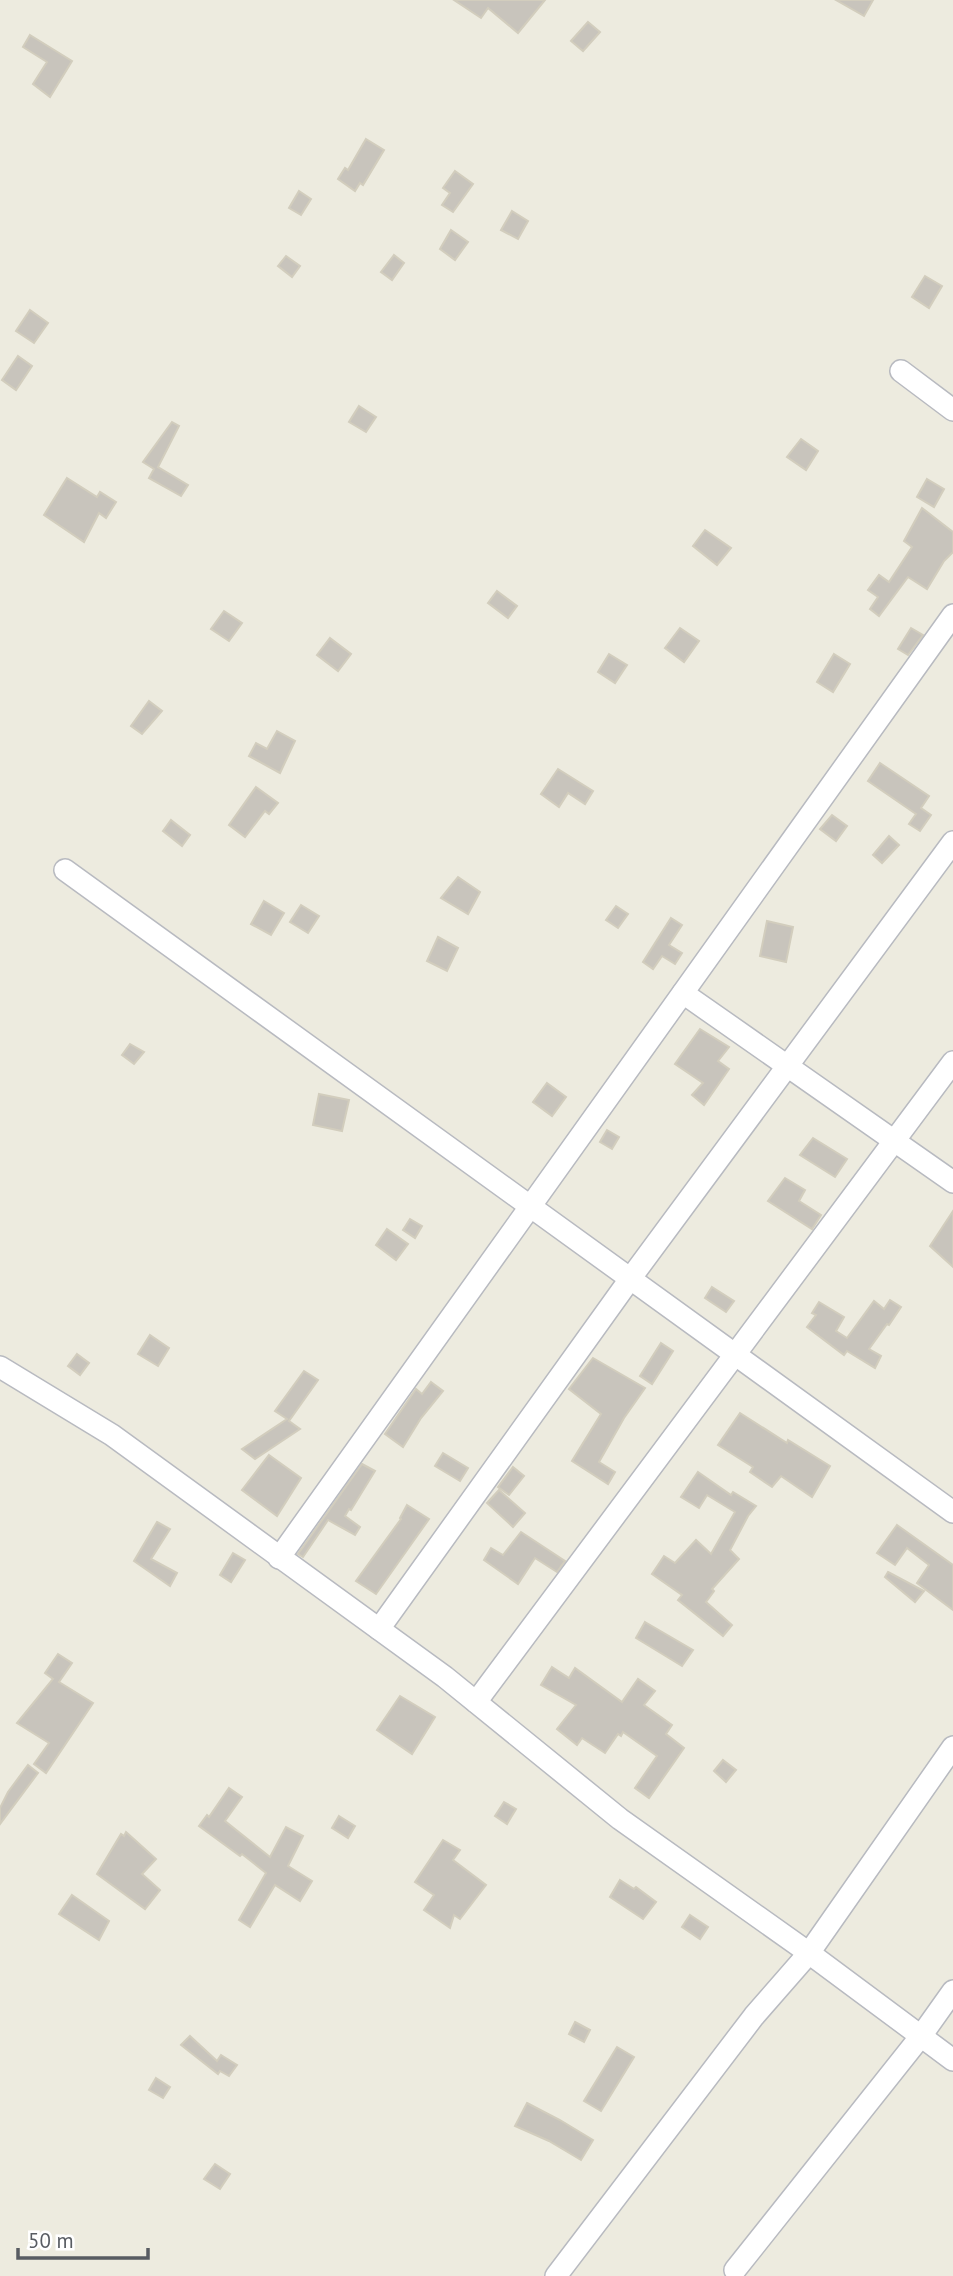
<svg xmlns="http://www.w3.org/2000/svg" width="953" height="2276" font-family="'PT Sans',sans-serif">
	<rect width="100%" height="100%" fill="#edebdf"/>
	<g fill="#c8c4bc" stroke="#d2cdbd" stroke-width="2">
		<path d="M454,0H545L518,33L488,8L481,18Z"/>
		<path d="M836,0H873L864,16Z"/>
		<path d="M588,22L600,32L583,51L571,41Z"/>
		<path d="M30,35L72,61L50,97L33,84L47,62L23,47Z"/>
		<path d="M366,139L384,150L363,185L360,183L355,191L338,179L345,168L348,170Z"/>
		<path d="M455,171L473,184L453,212L442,205L450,193L443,188Z"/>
		<path d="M299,191L311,199L301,215L289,208Z"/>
		<path d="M512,211L528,221L518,239L501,230Z"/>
		<path d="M451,230L468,242L455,260L440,249Z"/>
		<path d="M394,255L404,263L392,280L381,272Z"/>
		<path d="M286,256L300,266L292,277L278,266Z"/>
		<path d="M925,276L942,286L929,308L912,297Z"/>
		<path d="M30,310L48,323L34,343L16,331Z"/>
		<path d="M18,356L32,366L16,390L2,380Z"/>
		<path d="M359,406L376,417L366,432L349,422Z"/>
		<path d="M172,422L179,426L158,467L188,485L181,496L149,478L154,469L143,462Z"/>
		<path d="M801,439L818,451L806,470L787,457Z"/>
		<path d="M67,478L97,497L100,492L116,502L106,518L99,513L84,542L44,515Z"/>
		<path d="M927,479L944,489L934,507L917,497Z"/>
		<path d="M922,508L953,532V552L944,561L927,589L908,577L879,616L870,609L878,597L868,590L879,575L889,582L912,547L904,541Z"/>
		<path d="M705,530L731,548L717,565L693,546Z"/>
		<path d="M497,591L517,606L508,618L488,603Z"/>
		<path d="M224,611L242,623L229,641L211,629Z"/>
		<path d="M680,628L699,641L684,662L665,648Z"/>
		<path d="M911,628L923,635L908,655L898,649Z"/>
		<path d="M330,638L351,654L338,671L317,655Z"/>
		<path d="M609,654L627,665L615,683L598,672Z"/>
		<path d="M834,654L850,664L833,692L817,682Z"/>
		<path d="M149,701L162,711L142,734L131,726Z"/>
		<path d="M277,731L295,741L280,773L249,756L256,743L267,749Z"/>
		<path d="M880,763L929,796L921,808L931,815L920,831L909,824L916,814L868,781Z"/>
		<path d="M558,769L593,791L585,804L568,793L559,807L541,794Z"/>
		<path d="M256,787L278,803L269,814L265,811L245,837L229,825Z"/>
		<path d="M832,815L847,826L836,841L820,829Z"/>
		<path d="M171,820L190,835L182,846L163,831Z"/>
		<path d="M889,836L899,845L882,863L873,855Z"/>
		<path d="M458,877L480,892L468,914L441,898Z"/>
		<path d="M264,901L284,913L271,935L251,924Z"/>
		<path d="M301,905L319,916L308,933L290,922Z"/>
		<path d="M616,906L628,914L618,928L606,920Z"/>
		<path d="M671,918L682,925L669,945L682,953L675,964L662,956L653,969L643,962Z"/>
		<path d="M767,921L793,927L786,962L760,956Z"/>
		<path d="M438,937L458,948L447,971L427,961Z"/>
		<path d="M700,1029L729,1047L718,1061L729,1069L704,1105L692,1095L703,1083L675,1064Z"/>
		<path d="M130,1044L144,1052L134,1064L122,1055Z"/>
		<path d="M547,1083L566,1097L552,1116L533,1102Z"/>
		<path d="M319,1094L349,1100L342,1131L313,1125Z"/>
		<path d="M607,1130L619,1137L612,1149L600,1142Z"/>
		<path d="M813,1138L847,1159L835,1177L800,1155Z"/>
		<path d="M785,1178L805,1190L799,1201L821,1215L812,1229L768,1201Z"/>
		<path d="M953,1211V1267L930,1246Z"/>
		<path d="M410,1219L422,1226L415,1238L403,1230Z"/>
		<path d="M387,1229L408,1244L396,1260L376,1245Z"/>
		<path d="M712,1287L734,1301L726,1312L705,1298Z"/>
		<path d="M890,1300L901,1307L889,1325L887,1324L869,1349L881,1356L875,1368L847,1351L844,1355L807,1327L816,1315L812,1313L819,1302L844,1317L836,1331L847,1338L874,1301L884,1309Z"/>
		<path d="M150,1335L169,1348L158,1366L138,1354Z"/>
		<path d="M661,1343L673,1351L652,1384L640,1376Z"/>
		<path d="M77,1354L89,1363L80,1375L68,1366Z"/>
		<path d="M593,1358L645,1388L624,1418L599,1462L615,1472L608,1484L572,1461L601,1414L569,1389Z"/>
		<path d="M304,1371L318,1380L289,1421L300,1429L255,1459L242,1449L287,1419L275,1411Z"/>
		<path d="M431,1382L443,1391L421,1418L403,1447L385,1434L416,1389L422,1394Z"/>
		<path d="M740,1413L787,1443L788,1440L830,1466L812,1497L781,1476L772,1487L750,1472L753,1467L718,1445Z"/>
		<path d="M443,1453L468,1468L460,1481L435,1466Z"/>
		<path d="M269,1455L301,1478L277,1516L242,1490Z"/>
		<path d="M362,1464L375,1471L351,1510L349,1509L345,1516L360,1527L355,1535L328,1520L303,1557L298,1554Z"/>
		<path d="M513,1467L524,1476L509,1495L498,1487Z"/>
		<path d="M698,1472L731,1495L733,1492L756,1506L748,1516L730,1550L739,1559L712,1589L714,1591L706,1602L732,1625L723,1636L678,1600L682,1595L652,1574L664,1556L675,1563L696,1540L711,1554L735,1512L707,1495L699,1508L681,1497Z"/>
		<path d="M499,1490L525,1513L513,1527L487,1503Z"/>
		<path d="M407,1505L429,1519L376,1594L356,1581L401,1519L400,1518Z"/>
		<path d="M157,1522L170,1529L151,1559L177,1573L170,1586L134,1561Z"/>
		<path d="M897,1525L953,1565V1610L917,1583L929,1565L907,1548L895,1565L877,1553Z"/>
		<path d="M521,1532L565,1561L557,1572L535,1558L518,1584L484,1560L491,1548L503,1555Z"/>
		<path d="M233,1553L245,1560L231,1582L220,1575Z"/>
		<path d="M888,1572L924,1591L915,1602L885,1577Z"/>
		<path d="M645,1622L693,1650L682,1666L636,1638Z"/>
		<path d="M58,1654L72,1663L59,1682L93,1703L46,1773L34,1764L49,1743L17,1723L53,1679L45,1673Z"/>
		<path d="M552,1667L569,1678L575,1668L622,1702L638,1679L655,1691L644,1705L672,1725L666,1734L684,1748L649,1798L635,1788L657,1756L623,1732L621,1736L618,1734L605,1753L582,1738L577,1745L557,1729L576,1705L541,1685Z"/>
		<path d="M400,1696L435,1717L412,1754L377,1730Z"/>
		<path d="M723,1760L736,1770L726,1782L714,1771Z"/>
		<path d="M28,1765L38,1773L0,1824V1808L8,1792Z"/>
		<path d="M229,1788L242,1797L225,1821L270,1857L286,1827L303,1836L288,1866L312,1881L300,1901L275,1885L250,1927L239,1920L266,1873L242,1854L240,1856L199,1826L207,1815L209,1817Z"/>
		<path d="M504,1802L516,1809L507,1824L495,1816Z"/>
		<path d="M339,1816L355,1826L348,1838L332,1828Z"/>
		<path d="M126,1832L156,1859L142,1874L160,1890L145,1909L97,1874L121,1834L124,1836Z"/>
		<path d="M443,1840L460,1850L453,1860L486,1885L460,1919L454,1915L450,1928L424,1910L434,1895L415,1882Z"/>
		<path d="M620,1880L634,1889L636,1887L656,1902L643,1919L610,1897Z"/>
		<path d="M72,1895L109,1921L99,1940L59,1914Z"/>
		<path d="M690,1915L708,1927L700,1939L682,1927Z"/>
		<path d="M575,2022L590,2030L584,2042L569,2034Z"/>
		<path d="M190,2036L217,2061L221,2055L237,2065L229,2076L220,2071L218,2074L181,2045Z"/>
		<path d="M617,2047L634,2057L601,2111L584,2101Z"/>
		<path d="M156,2078L170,2087L163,2098L149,2090Z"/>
		<path d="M527,2103L560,2120L593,2140L581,2160L549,2141L515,2126Z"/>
		<path d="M215,2164L230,2174L220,2189L204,2179Z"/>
	</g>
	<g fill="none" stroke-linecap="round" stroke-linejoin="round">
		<defs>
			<g id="minor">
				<path d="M901,371L953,410"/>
				<path d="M65,870L953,1512"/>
				<path d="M683,993L953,1182"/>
				<path d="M0,1367L112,1435L445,1677L620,1819L809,1953L953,2060"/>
				<path d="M279,1558L953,615"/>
				<path d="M379,1629L630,1279L953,842"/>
				<path d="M476,1702L953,1062"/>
				<path d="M735,2270L921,2036L953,1991"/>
				<path d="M556,2276L754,2016L809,1953L953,1747"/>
			</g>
		</defs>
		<use href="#minor" stroke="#b8bac0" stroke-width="24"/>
		<use href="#minor" stroke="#fff" stroke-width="21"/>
	</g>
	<path d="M18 2248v10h130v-10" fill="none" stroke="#585c62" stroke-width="3.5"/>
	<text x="28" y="2248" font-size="21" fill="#585c62" stroke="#ffffff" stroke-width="5" paint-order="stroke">50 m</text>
</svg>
